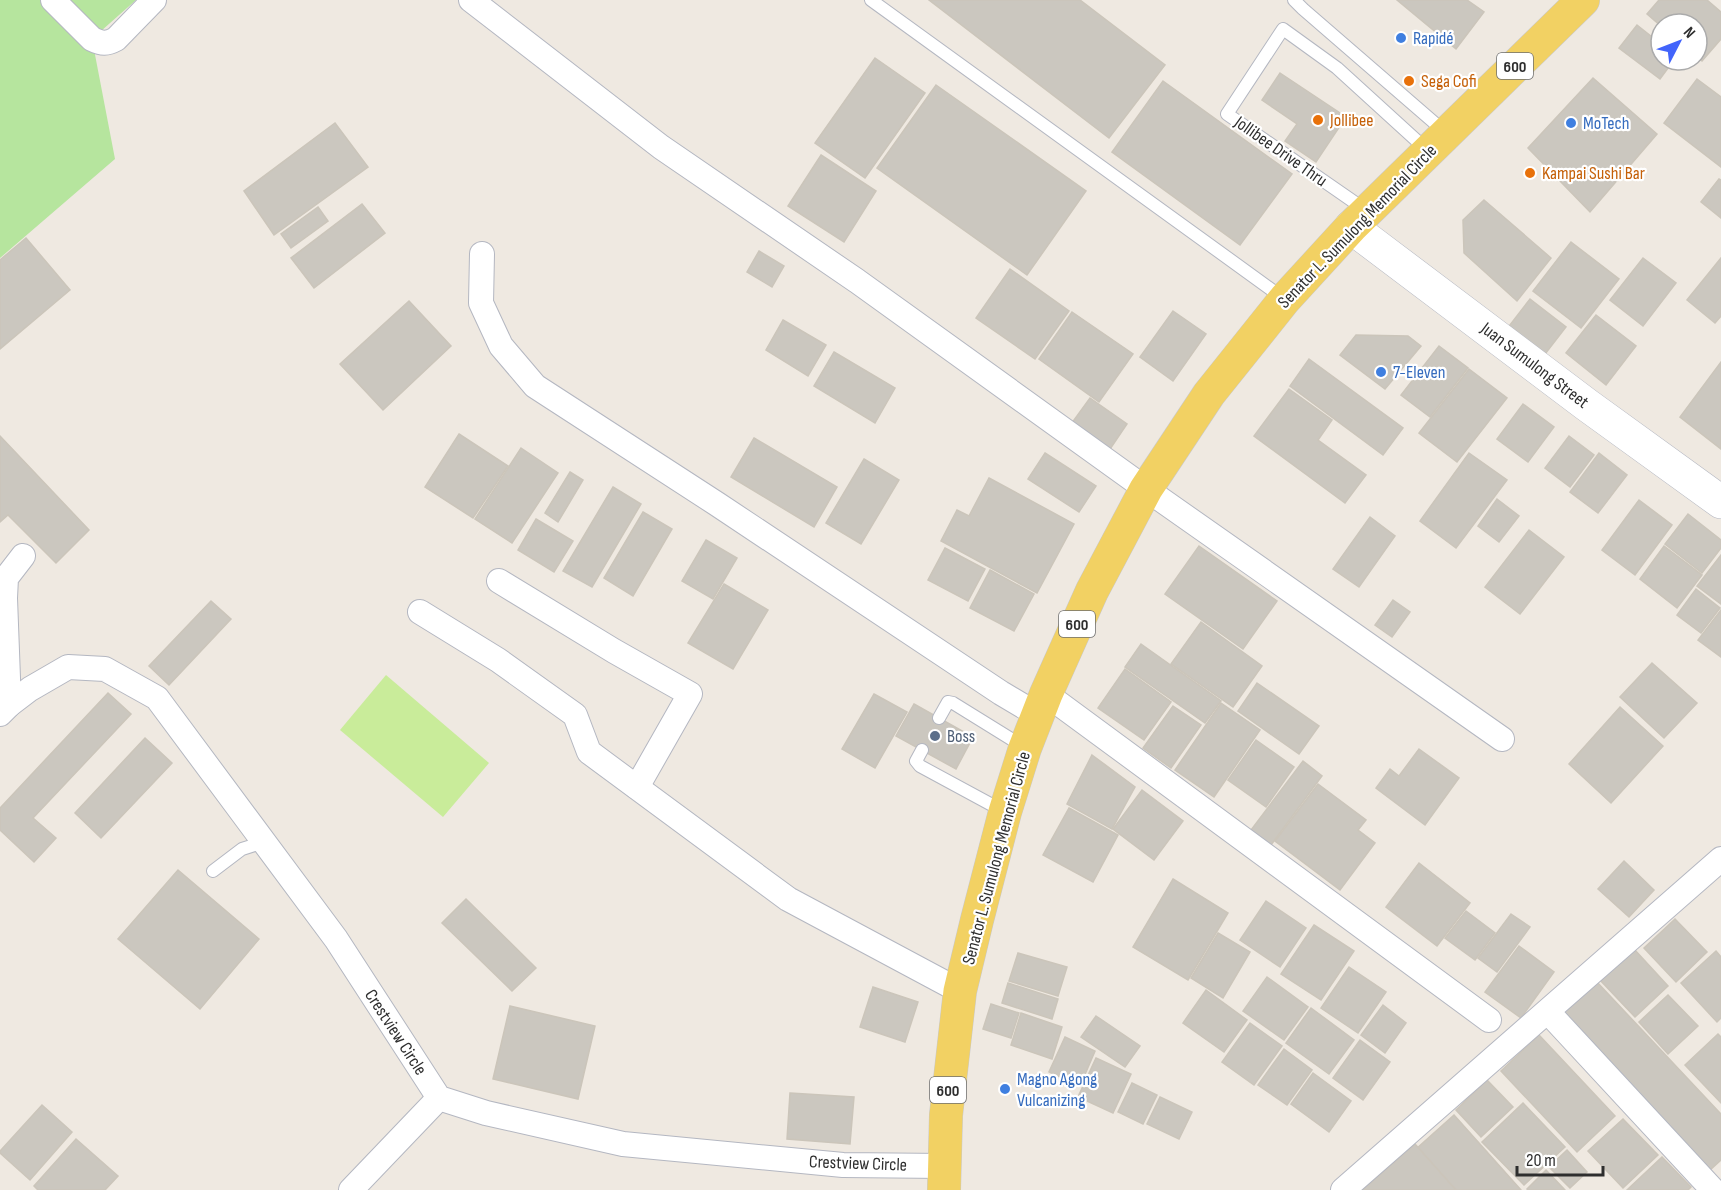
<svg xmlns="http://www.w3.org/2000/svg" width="1721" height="1190" font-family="'Sofia Sans Condensed',sans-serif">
	<rect width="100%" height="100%" fill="#efe9e1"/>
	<path fill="#b6e59e" d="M0,0H136L92,39L115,159L0,258Z"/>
	<path fill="#c9ec9a" d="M386,675L489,763L443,817L340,730Z"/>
	<g fill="#cbc7bf" stroke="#cbc5ba" stroke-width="1.5">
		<path d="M929,0H1080L1165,65L1109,138Z"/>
		<path d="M1397,0H1467L1484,12L1456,49Z"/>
		<path d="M1659,0H1707L1721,12V39L1702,61L1697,57V24H1661V26L1647,14Z"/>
		<path d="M1637,25L1661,44V60H1674L1660,79L1619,48Z"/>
		<path d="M875,58L925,93L865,178L815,143Z"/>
		<path d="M1280,73L1346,117L1316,162L1285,141L1297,124L1262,100Z"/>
		<path d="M1593,78L1657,134L1590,212L1528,148Z"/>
		<path d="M1697,79L1721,97V167L1664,123Z"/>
		<path d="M1163,81L1292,174L1240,245L1112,152Z"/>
		<path d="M936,85L1086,191L1027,275L877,168Z"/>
		<path d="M335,123L368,167L274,235L244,191Z"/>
		<path d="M821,155L876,191L844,242L788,206Z"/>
		<path d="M1719,179L1721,180V218L1701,202Z"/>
		<path d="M1484,200L1551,258L1517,301L1464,253L1463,220Z"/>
		<path d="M362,204L385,233L314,288L291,258Z"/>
		<path d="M318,207L328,221L291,248L281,234Z"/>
		<path d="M26,238L70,290L0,349V260Z"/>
		<path d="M1571,242L1619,279L1581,328L1533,291Z"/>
		<path d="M759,251L784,266L772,287L747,272Z"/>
		<path d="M1643,258L1676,283L1643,326L1610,300Z"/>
		<path d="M1721,258V316L1715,323L1687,300Z"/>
		<path d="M1010,269L1069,311L1035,359L976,318Z"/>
		<path d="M1530,299L1566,327L1542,358L1506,330Z"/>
		<path d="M409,301L451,346L383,410L340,364Z"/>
		<path d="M1173,311L1206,334L1173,381L1140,357Z"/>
		<path d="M1072,312L1133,354L1099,402L1039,359Z"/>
		<path d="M1596,315L1636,346L1606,385L1566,353Z"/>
		<path d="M783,320L826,345L808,376L766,350Z"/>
		<path d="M1356,335L1408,336L1421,346L1385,389L1340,355Z"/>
		<path d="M1439,346L1468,368L1430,417L1401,395Z"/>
		<path d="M834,352L895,388L875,423L814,386Z"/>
		<path d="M1309,359L1403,428L1383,455L1290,386Z"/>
		<path d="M1721,362V449L1680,417Z"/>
		<path d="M1469,369L1507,398L1457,462L1419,433Z"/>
		<path d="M1289,389L1332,420L1318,440L1366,475L1345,503L1254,436Z"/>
		<path d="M1090,398L1127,424L1104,458L1066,431Z"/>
		<path d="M1523,404L1554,427L1528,462L1497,439Z"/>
		<path d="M459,434L508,466L473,518L425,487Z"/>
		<path d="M0,436L89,530L56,563L8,515L0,522Z"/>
		<path d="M1569,436L1594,455L1570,487L1545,468Z"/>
		<path d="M754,438L837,487L814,527L731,477Z"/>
		<path d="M521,448L558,473L512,543L475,519Z"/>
		<path d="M1045,453L1096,486L1079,512L1028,479Z"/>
		<path d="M1469,453L1507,480L1456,548L1420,521Z"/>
		<path d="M1599,453L1627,475L1598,513L1570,492Z"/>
		<path d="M864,459L899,480L861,544L826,523Z"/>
		<path d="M570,472L583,480L558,522L545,513Z"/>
		<path d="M989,478L1074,524L1037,593L941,541L957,510L969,516Z"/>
		<path d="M613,487L641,504L592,587L563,571Z"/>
		<path d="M1497,499L1519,516L1499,542L1478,526Z"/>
		<path d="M1639,500L1672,525L1635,575L1602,550Z"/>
		<path d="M643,512L672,529L633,596L604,578Z"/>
		<path d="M1688,514L1721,540V548L1702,573L1665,544Z"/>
		<path d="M1370,517L1395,536L1359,587L1333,569Z"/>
		<path d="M536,519L573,541L554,572L518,550Z"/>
		<path d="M1529,530L1564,557L1520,614L1485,587Z"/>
		<path d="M706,540L737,558L713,599L682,581Z"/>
		<path d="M1199,546L1277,601L1243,649L1165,594Z"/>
		<path d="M1664,546L1702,575L1677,608L1640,579Z"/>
		<path d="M945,548L985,569L968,601L928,580Z"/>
		<path d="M1721,555V604L1697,586Z"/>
		<path d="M990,570L1034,594L1014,631L970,608Z"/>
		<path d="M724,584L768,610L733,669L688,643Z"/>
		<path d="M1696,589L1720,608L1701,633L1677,615Z"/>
		<path d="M1393,600L1410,612L1392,637L1375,625Z"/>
		<path d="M211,601L231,619L169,685L149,666Z"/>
		<path d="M1721,610V657L1698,640Z"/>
		<path d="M1201,622L1262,666L1233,707L1171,664Z"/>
		<path d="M1141,644L1221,701L1205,723L1125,667Z"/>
		<path d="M1652,663L1697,703L1664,738L1620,697Z"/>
		<path d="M1125,669L1171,702L1144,740L1098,708Z"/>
		<path d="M1257,683L1319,726L1299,754L1238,711Z"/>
		<path d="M108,693L131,714L33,818L56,838L34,862L0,830V808Z"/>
		<path d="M874,694L907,712L875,768L842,749Z"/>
		<path d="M1221,703L1260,730L1214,797L1175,770Z"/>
		<path d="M914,704L973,737L956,769L896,736Z"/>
		<path d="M1173,706L1201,725L1171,768L1143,748Z"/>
		<path d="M1620,707L1663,746L1611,803L1569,764Z"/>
		<path d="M145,738L172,763L101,838L75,813Z"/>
		<path d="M1256,740L1294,767L1266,807L1228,780Z"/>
		<path d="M1419,749L1459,778L1425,825L1376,788L1390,769L1399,776Z"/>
		<path d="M1092,755L1135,787L1112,829L1067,804Z"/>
		<path d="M1303,761L1322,776L1271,845L1251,830Z"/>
		<path d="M1318,784L1366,820L1358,830L1375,843L1340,890L1275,841Z"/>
		<path d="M1142,790L1183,821L1154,860L1113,829Z"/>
		<path d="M1069,808L1118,835L1093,882L1043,855Z"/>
		<path d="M1624,861L1654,890L1629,917L1598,889Z"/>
		<path d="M1419,863L1470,903L1437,946L1386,907Z"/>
		<path d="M178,870L259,939L200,1009L118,939Z"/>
		<path d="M1173,879L1228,913L1188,980L1133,947Z"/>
		<path d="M466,899L536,968L512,991L442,923Z"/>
		<path d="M1266,901L1306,928L1280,967L1240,940Z"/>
		<path d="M1466,911L1495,933L1475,960L1445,938Z"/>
		<path d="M1511,914L1530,927L1497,972L1478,958Z"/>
		<path d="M1675,919L1707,952L1676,982L1644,948Z"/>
		<path d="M1314,925L1354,951L1321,1000L1281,974Z"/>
		<path d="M1218,933L1250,952L1223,998L1191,978Z"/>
		<path d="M1519,946L1554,972L1521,1018L1485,992Z"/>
		<path d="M1634,949L1668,986L1635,1017L1600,980Z"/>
		<path d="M1716,951L1721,957V1018L1717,1022L1681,983Z"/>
		<path d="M1018,953L1067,967L1058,996L1009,981Z"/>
		<path d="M1349,967L1386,992L1358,1033L1321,1008Z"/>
		<path d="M1267,977L1308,1007L1284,1040L1243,1011Z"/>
		<path d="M1596,981L1721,1114V1160L1709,1171L1561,1013Z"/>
		<path d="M1008,983L1058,999L1052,1019L1002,1003Z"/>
		<path d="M873,987L918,1002L905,1042L860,1027Z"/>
		<path d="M1206,990L1247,1020L1224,1052L1183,1023Z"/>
		<path d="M1668,995L1698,1026L1668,1054L1639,1022Z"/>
		<path d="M991,1004L1019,1013L1011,1038L983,1029Z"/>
		<path d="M1383,1005L1406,1023L1385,1053L1361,1035Z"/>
		<path d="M510,1006L595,1026L578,1099L493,1079Z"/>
		<path d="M1311,1008L1354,1040L1329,1074L1286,1043Z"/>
		<path d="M1021,1013L1062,1027L1052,1059L1011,1045Z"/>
		<path d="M1096,1016L1140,1046L1125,1067L1081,1037Z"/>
		<path d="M1250,1023L1282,1046L1254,1085L1222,1062Z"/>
		<path d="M1718,1034L1721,1037V1103L1685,1065Z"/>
		<path d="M1539,1035L1615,1116L1577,1152L1501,1071Z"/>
		<path d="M1065,1037L1095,1051L1080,1086L1049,1072Z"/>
		<path d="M1360,1040L1390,1062L1363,1100L1333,1078Z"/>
		<path d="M1284,1049L1312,1070L1287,1105L1258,1085Z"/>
		<path d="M1096,1058L1131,1074L1113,1113L1078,1097Z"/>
		<path d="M1313,1073L1351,1101L1329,1132L1291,1104Z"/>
		<path d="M1487,1080L1513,1107L1481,1137L1456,1110Z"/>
		<path d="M1132,1083L1157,1095L1143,1124L1118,1112Z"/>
		<path d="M790,1093L854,1097L850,1144L787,1139Z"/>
		<path d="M1160,1097L1192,1112L1179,1139L1147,1124Z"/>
		<path d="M1523,1103L1565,1147L1524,1185L1482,1142Z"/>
		<path d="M42,1105L72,1132L30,1180L0,1153V1151Z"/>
		<path d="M1454,1115L1521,1190H1453L1416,1149Z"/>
		<path d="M1623,1119L1658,1155L1623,1188L1588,1151Z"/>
		<path d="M76,1139L118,1176L105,1190H38L34,1186Z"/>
		<path d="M1415,1144L1456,1190H1362Z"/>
		<path d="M1567,1150L1587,1172L1570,1188L1549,1167Z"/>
		<path d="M1662,1157L1691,1187L1688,1190H1627Z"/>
		<path d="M1546,1170L1565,1190H1528L1527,1189Z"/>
	</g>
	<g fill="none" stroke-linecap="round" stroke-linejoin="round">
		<defs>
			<g id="lane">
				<path d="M871,0L1283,298"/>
				<path d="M1294,0L1303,9L1445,132"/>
				<path d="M1367,211L1227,114L1283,29L1337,68L1427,150"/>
				<path d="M939,718L948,702L953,703L1024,747"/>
				<path d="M922,750L916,761L920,766L1005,812"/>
				<path d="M213,871L242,849L264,842"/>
			</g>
			<g id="street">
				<path d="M53,0L92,39C102,44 107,44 116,39L154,0"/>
				<path d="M471,0L661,147L857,281L1146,489L1502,739"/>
				<path d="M482,254L481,303L501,346L535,386L717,504L1001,693L1038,715"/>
				<path d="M499,581L614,651L690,694L637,787"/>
				<path d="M420,612L498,660L575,715L589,752L788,899L960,991"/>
				<path d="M1046,694L1489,1020"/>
				<path d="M9,705L5,598L6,578L23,556"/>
				<path d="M0,714L9,705L30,689L68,667L105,669L157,698L336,939L439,1098L486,1113L623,1144L843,1165L944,1166"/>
				<path d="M1548,1012L1713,1190"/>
				<path d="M351,1190L439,1098"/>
				<path d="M1343,1190L1721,859"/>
			</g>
			<path id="secondary" d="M1351,227L1587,405L1721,502"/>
			<path id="primary" d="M944,1190L946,1115L960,991L977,920L1005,812L1025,748L1046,694L1092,591L1146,489L1209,394L1285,299L1351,227L1583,0"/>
		</defs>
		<use href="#lane" stroke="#b4b7c1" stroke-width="14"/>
		<use href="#street" stroke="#b4b7c1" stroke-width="26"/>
		<use href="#secondary" stroke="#b4b7c1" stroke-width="34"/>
		<use href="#primary" stroke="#c9c9c9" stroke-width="34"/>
		<use href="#lane" stroke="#fff" stroke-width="12"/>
		<use href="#street" stroke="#fff" stroke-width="24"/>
		<use href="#secondary" stroke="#fff" stroke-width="33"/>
		<use href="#primary" stroke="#f2d163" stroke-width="33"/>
	</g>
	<g fill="#3f7fe0" stroke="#fff" stroke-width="2">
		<circle cx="1401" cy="38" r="6"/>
		<circle cx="1571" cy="123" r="6"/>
		<circle cx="1381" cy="372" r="6"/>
		<circle cx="1005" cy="1089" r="6"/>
	</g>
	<g fill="#e8710a" stroke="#fff" stroke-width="2">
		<circle cx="1409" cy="81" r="6"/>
		<circle cx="1318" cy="120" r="6"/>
		<circle cx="1530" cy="173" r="6"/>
	</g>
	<circle fill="#5c6f8a" stroke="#fff" stroke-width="2" cx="935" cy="736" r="6"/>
	<g text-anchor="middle" stroke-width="4.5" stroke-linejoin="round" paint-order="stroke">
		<g fill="#fff" stroke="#6d6d6d" stroke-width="1.5">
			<rect x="1497" y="53" width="36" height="26" rx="4.5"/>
			<rect x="1059" y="611" width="36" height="26" rx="4.5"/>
			<rect x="930" y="1077" width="36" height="26" rx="4.5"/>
		</g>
		<g font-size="16" font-weight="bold" fill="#2e2e2e">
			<text x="1515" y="72">600</text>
			<text x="1077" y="630">600</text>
			<text x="948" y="1096">600</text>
		</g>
		<g font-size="18" fill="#366cbe" stroke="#fff" text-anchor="start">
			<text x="1413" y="44">Rapidé</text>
			<text x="1583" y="129">MoTech</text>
			<text x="1393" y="378">7-Eleven</text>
			<text x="1017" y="1085">Magno Agong<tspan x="1017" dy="21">Vulcanizing</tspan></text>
		</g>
		<g font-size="18" fill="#c56008" stroke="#fff" text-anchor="start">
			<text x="1421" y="87">Sega Cofi</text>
			<text x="1330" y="126">Jollibee</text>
			<text x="1542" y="179">Kampai Sushi Bar</text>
		</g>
		<g font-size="18" fill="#2e2e2e" stroke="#fff">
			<text transform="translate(1281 151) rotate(35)" y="6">Jollibee Drive Thru</text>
			<text transform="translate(1357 226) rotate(-46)" y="6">Senator L. Sumulong Memorial Circle</text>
			<text transform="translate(1535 365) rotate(37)" y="6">Juan Sumulong Street</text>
			<text transform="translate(996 858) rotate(-75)" y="6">Senator L. Sumulong Memorial Circle</text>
			<text transform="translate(396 1032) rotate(57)" y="6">Crestview Circle</text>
			<text transform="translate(858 1163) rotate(2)" y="6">Crestview Circle</text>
		</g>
		<g font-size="18" fill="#4e5e75" stroke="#fff" text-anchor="start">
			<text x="947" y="742">Boss</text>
		</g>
	</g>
	<g transform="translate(1679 42) rotate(48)"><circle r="28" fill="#ffffff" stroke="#ababab" stroke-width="1.5"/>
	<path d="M0-4.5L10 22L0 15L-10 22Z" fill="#4264fb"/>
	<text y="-9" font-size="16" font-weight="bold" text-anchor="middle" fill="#2e2e2e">N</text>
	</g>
	<path d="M1517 1166v9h86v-9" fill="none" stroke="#2e2e2e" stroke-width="3"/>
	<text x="1526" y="1166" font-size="18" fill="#2e2e2e" stroke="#ffffff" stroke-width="4.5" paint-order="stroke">20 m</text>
</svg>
